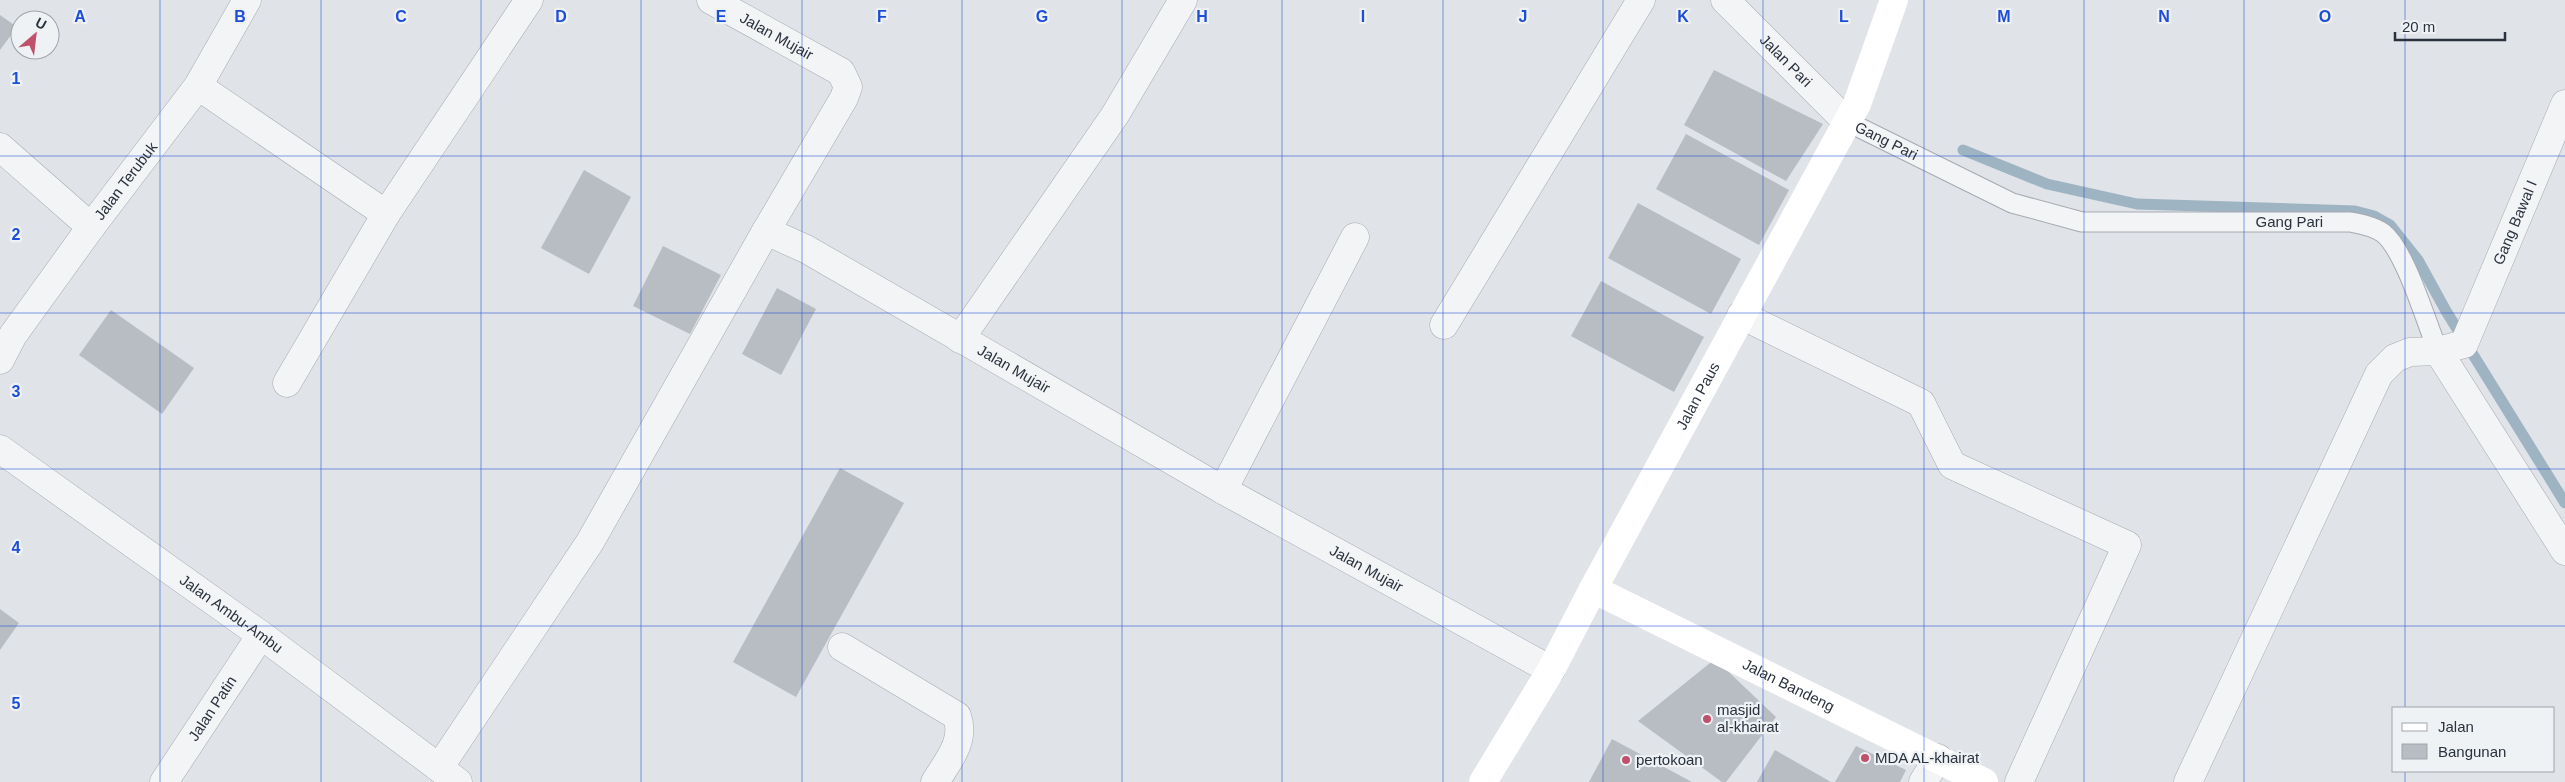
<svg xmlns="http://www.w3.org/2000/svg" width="2565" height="782" font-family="Helvetica,sans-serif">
	<rect width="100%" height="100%" fill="#e0e3e7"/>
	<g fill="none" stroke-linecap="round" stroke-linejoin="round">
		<path stroke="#9eb4c3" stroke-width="11" d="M1963,150L2047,184L2137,204L2355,211L2374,216L2390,225L2418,260L2446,311L2565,503"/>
	</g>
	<g fill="#b7bdc3">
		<path d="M0,15L17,27L0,50Z"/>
		<path d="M1714,70L1823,124L1786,181L1684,125Z"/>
		<path d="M1686,134L1789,190L1759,245L1656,189Z"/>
		<path d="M584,170L631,197L589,274L541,248Z"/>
		<path d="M1638,203L1741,259L1711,314L1608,258Z"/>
		<path d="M663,246L721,275L690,334L633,306Z"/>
		<path d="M1601,281L1704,337L1674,392L1571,336Z"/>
		<path d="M777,288L816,309L781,375L742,354Z"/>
		<path d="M111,310L194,368L162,414L79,355Z"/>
		<path d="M840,468L904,503L796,697L733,662Z"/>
		<path d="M0,609L19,623L0,650Z"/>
		<path d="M1715,659L1776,717L1726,782H1722L1638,721Z"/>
		<path d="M1612,739L1692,782H1589Z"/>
		<path d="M1856,746L1906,770L1900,782H1835Z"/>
		<path d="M1775,750L1831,782H1757Z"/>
	</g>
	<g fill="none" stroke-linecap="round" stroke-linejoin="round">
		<defs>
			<g id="lane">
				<path id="s1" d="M1846,121L2012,203L2082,222H2350C2361,224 2373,226 2383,233C2405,250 2426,322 2438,351"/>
			</g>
			<g id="street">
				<path id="s2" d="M711,0L841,72L848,87L844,98L766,231L806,249L1223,490L1551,670"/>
				<path id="s3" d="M1725,0L1846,121"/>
				<path d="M198,86L386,214"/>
				<path d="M0,147L91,227"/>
				<path d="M1741,315L1921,403L1952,465L2127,545L2019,782"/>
				<path d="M1444,325L1641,0"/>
				<path d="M960,339L1115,115L1183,0"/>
				<path d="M2438,351L2565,551"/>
				<path id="s4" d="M0,360L13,335L91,227L198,86L247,0"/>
				<path d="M287,383L386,214L529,0"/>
				<path id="s5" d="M0,449L261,635L458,782"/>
				<path d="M1223,490L1355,237"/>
				<path d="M842,647L957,716C966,741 948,761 935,782"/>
				<path d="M439,768L590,542L766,231"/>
				<path id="s6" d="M164,782L261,635"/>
				<path d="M1923,782L1938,758"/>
				<path id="s7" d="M2188,782L2379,374L2395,358L2410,352L2438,351L2464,344L2565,104"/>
			</g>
		</defs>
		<use href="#lane" stroke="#a6aab1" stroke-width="21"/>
		<use href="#street" stroke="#a6aab1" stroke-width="29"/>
		<use href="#lane" stroke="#f2f4f6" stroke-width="19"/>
		<use href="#street" stroke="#f2f4f6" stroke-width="28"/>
		<g stroke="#fff" stroke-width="28">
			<path id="s8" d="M1593,589L1984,782"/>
			<path id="s9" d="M1483,782L1551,670L1593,589L1857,104L1894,0"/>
		</g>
	</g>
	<path fill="none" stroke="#1d4ed8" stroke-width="1" stroke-opacity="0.55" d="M160,0V782M321,0V782M481,0V782M641,0V782M802,0V782M962,0V782M1122,0V782M1282,0V782M1443,0V782M1603,0V782M1763,0V782M1924,0V782M2084,0V782M2244,0V782M2405,0V708M0,156H2565M0,313H2565M0,469H2565M0,626H2565M2405,771V782"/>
	<g fill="#bf516c" stroke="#eff2f5" stroke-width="2">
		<circle cx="1707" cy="719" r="5"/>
		<circle cx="1865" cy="758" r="5"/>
		<circle cx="1626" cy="760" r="5"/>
	</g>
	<g text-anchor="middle" stroke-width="4.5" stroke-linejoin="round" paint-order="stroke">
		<g font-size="15" fill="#2a323d" stroke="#eff2f5">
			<text dy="5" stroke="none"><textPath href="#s2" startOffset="75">Jalan Mujair</textPath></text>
			<text dy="5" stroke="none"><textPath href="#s3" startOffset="86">Jalan Pari</textPath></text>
			<text dy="5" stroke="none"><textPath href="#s1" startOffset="45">Gang Pari</textPath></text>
			<text dy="5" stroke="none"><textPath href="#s4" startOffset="219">Jalan Terubuk</textPath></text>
			<text dy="5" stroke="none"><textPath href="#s1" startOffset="465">Gang Pari</textPath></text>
			<text dy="5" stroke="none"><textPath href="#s7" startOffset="676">Gang Bawal I</textPath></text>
			<text dy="5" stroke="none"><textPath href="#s2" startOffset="615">Jalan Mujair</textPath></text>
			<text dy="5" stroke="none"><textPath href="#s9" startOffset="442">Jalan Paus</textPath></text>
			<text dy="5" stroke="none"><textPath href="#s2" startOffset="1020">Jalan Mujair</textPath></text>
			<text dy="5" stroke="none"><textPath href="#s5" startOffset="284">Jalan Ambu-Ambu</textPath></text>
			<text dy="5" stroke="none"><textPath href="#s8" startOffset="218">Jalan Bandeng</textPath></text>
			<text dy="5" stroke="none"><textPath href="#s6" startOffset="88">Jalan Patin</textPath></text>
		</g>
		<g font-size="15" fill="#2a323d" stroke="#eff2f5" text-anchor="start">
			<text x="1717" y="715">masjid<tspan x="1717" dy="17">al-khairat</tspan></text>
			<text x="1875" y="763">MDA AL-khairat</text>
			<text x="1636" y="765">pertokoan</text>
		</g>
	</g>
	<g font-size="16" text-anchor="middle" font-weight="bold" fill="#1d4ed8" stroke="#eff2f5" stroke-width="4.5" stroke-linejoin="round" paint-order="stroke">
		<text x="80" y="22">A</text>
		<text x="240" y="22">B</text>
		<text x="401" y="22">C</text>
		<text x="561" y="22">D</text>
		<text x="721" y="22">E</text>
		<text x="882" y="22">F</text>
		<text x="1042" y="22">G</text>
		<text x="1202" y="22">H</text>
		<text x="1363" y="22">I</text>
		<text x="1523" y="22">J</text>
		<text x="1683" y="22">K</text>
		<text x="1844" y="22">L</text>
		<text x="2004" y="22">M</text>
		<text x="2164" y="22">N</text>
		<text x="2325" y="22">O</text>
		<text x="16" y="84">1</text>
		<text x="16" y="240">2</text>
		<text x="16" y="397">3</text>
		<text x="16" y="553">4</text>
		<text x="16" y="709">5</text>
	</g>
	<rect x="2392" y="707" width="162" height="65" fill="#eff2f5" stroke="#a0a5ab"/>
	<rect x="2402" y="723" width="25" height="8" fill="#ffffff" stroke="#a0a5ab"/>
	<text x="2438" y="732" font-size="15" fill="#2a323d">Jalan</text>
	<rect x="2402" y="744" width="25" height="15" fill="#b7bdc3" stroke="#a0a5ab"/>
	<text x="2438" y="757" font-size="15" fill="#2a323d">Bangunan</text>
	<g transform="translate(35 35) rotate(28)"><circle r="24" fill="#eff2f5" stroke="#a0a5ab"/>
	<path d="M0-4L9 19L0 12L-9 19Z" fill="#bf516c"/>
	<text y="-8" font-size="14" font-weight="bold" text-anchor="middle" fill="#2a323d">U</text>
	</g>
	<path d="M2395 32v8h110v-8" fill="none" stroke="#2a323d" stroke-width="2.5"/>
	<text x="2402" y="32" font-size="15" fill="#2a323d" stroke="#eff2f5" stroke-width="4" paint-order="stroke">20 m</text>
</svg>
